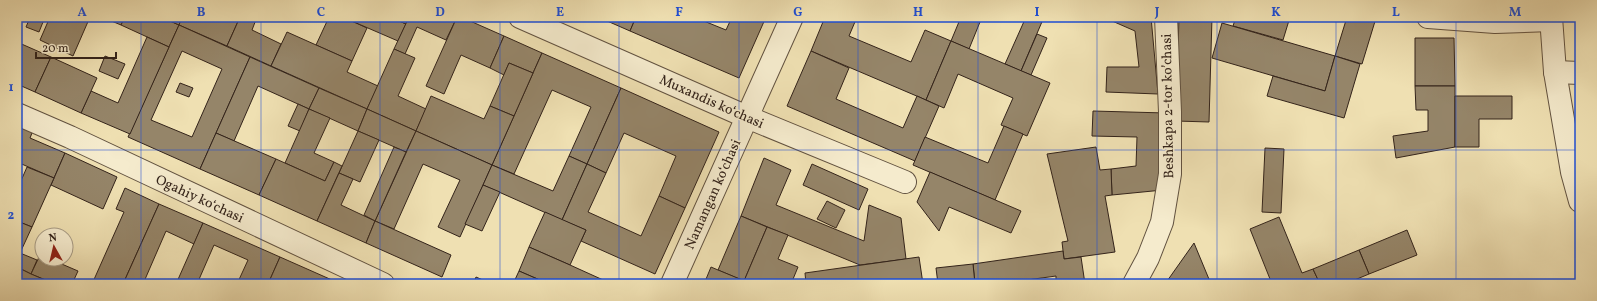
<svg xmlns="http://www.w3.org/2000/svg" width="1597" height="301" font-family="Vollkorn,serif">
	<rect width="100%" height="100%" fill="#efe0b2"/>
	<filter id="stains"><feTurbulence type="fractalNoise" baseFrequency=".005" numOctaves="4"/><feColorMatrix values="0 0 0 0 .2 0 0 0 0 .09 0 0 0 0 .02 0 0 0 .5 -.17"/></filter>
	<radialGradient id="worn" r=".72"><stop offset=".6" stop-color="#630" stop-opacity="0"/><stop offset="1" stop-color="#630" stop-opacity=".3"/></radialGradient>
	<g fill="#958569" stroke="#33231a" fill-rule="evenodd">
		<path d="M21,17H45L39,32L26,27L29,20Z"/>
		<path d="M50,17H90L73,56L40,40Z"/>
		<path d="M102,17H125L121,25Z"/>
		<path d="M125,17H161L179,25L169,47L121,25Z"/>
		<path d="M161,17H182L179,25Z"/>
		<path d="M182,17H208L212,19L213,17H240L227,46L179,25Z"/>
		<path d="M240,17H257L252,30L281,44L271,66L227,46Z"/>
		<path d="M329,17H343L367,28L352,61L316,45Z"/>
		<path d="M343,17H356L354,22Z"/>
		<path d="M356,17H390L406,24L398,41L354,22Z"/>
		<path d="M390,17H409L406,24Z"/>
		<path d="M409,17H457L446,40L417,27L405,54L394,49Z"/>
		<path d="M457,17H461L504,36L490,68L461,55L444,94L426,86Z"/>
		<path d="M598,17H636L630,31Z"/>
		<path d="M636,17H694L726,30L732,17H766L739,78L630,31Z"/>
		<path d="M825,17H857L849,36L911,62L925,30L951,41L926,100L811,51Z"/>
		<path d="M961,17H982L969,49L951,41Z"/>
		<path d="M1026,17H1044L1021,71L1005,64Z"/>
		<path d="M1103,17H1151L1158,94L1106,92L1107,67H1139L1135,31Z"/>
		<path d="M1179,17H1212L1209,122L1176,121Z"/>
		<path d="M1236,17H1290L1283,40L1233,26Z"/>
		<path d="M1347,17L1376,18L1362,64L1335,56Z"/>
		<path d="M1222,23L1335,56L1325,91L1212,58Z"/>
		<path d="M179,25L250,57L200,169L128,137ZM182,51L222,69L192,137L151,120Z"/>
		<path d="M287,32L352,61L347,72L378,86L367,109L271,66Z"/>
		<path d="M1037,34L1047,38L1031,75L1021,71Z"/>
		<path d="M504,36L542,53L533,73L509,63L504,75L490,68Z"/>
		<path d="M147,37L169,47L130,134L81,113L91,91L118,103Z"/>
		<path d="M1415,38H1454L1455,86H1415Z"/>
		<path d="M951,41L1050,83L1027,136L1001,125L1013,98L958,74L944,108L926,100Z"/>
		<path d="M17,42L51,57L35,92L17,84Z"/>
		<path d="M394,49L415,58L398,96L426,109L416,131L367,109Z"/>
		<path d="M811,51L849,68L836,99L903,128L917,96L939,106L915,161L787,106Z"/>
		<path d="M542,53L621,88L587,164L569,156L591,107L552,90L514,174L492,165Z"/>
		<path d="M105,56L125,64L118,79L99,71Z"/>
		<path d="M1335,56L1360,64L1344,118L1267,96L1273,76L1325,91Z"/>
		<path d="M51,57L97,78L81,113L35,92Z"/>
		<path d="M250,57L319,88L309,109L258,86L234,141L216,133Z"/>
		<path d="M509,63L533,73L514,116L490,106Z"/>
		<path d="M180,83L193,88L189,97L176,92Z"/>
		<path d="M1415,86H1455V147L1396,158L1393,136L1428,131V110H1416Z"/>
		<path d="M319,88L367,109L358,131L309,109Z"/>
		<path d="M621,88L719,132L685,208L659,196L676,156L624,133L606,173L587,164Z"/>
		<path d="M431,96L484,119L490,106L514,116L492,165L416,131Z"/>
		<path d="M1455,96H1512V119H1479V147H1455Z"/>
		<path d="M298,104L309,109L300,131L288,126Z"/>
		<path d="M1580,106V145L1577,144Z"/>
		<path d="M309,109L330,118L314,153L334,162L325,181L285,163Z"/>
		<path d="M367,109L416,131L406,152L358,131Z"/>
		<path d="M1093,111L1166,113L1163,190L1112,195L1111,169L1136,166L1137,137L1092,136Z"/>
		<path d="M17,121L34,128L30,138L65,153L54,178L17,162Z"/>
		<path d="M1004,126L1023,134L995,200L913,165L925,137L988,163Z"/>
		<path d="M358,131L379,140L360,182L339,173Z"/>
		<path d="M416,131L492,165L460,237L438,227L460,180L423,164L394,229L375,221Z"/>
		<path d="M216,133L276,159L259,195L200,169Z"/>
		<path d="M394,147L406,152L375,221L364,215Z"/>
		<path d="M1096,147L1100,170L1111,169L1112,195L1105,196L1115,252L1064,259L1062,242L1068,241L1047,154Z"/>
		<path d="M1265,148L1284,149L1281,213L1262,212Z"/>
		<path d="M65,153L117,177L103,209L51,185Z"/>
		<path d="M569,156L587,164L562,220L483,185L492,165L553,191Z"/>
		<path d="M764,158L791,170L776,205L864,241L869,205L901,218L906,259L860,265L741,216Z"/>
		<path d="M276,159L325,181L334,162L342,166L317,221L259,195Z"/>
		<path d="M587,164L606,173L588,212L641,236L659,196L685,208L655,274L581,241L586,230L562,220Z"/>
		<path d="M812,164L868,189L859,210L803,185Z"/>
		<path d="M27,167L54,178L32,227L17,221V190Z"/>
		<path d="M930,172L1021,211L1011,233L949,207L939,231L917,202Z"/>
		<path d="M339,173L353,179L341,205L375,221L366,243L317,221Z"/>
		<path d="M483,185L500,192L482,231L465,224Z"/>
		<path d="M125,188L159,204L123,284H92L124,212L116,209Z"/>
		<path d="M827,201L845,210L836,228L817,219Z"/>
		<path d="M159,204L203,223L194,244L166,231L143,284H123Z"/>
		<path d="M545,212L586,230L570,265L529,247Z"/>
		<path d="M741,216L767,227L744,281L718,270Z"/>
		<path d="M1279,217L1302,273L1313,269L1320,284H1272L1250,229Z"/>
		<path d="M17,221L32,227L20,253L37,260L31,274L17,267Z"/>
		<path d="M375,221L451,255L442,277L366,243Z"/>
		<path d="M203,223L280,257L268,284H237L248,260L214,245L197,284H176Z"/>
		<path d="M767,227L788,235L778,259L798,267L791,284H752L744,281Z"/>
		<path d="M1407,230L1417,255L1369,274L1359,250Z"/>
		<path d="M1194,243L1211,284H1165Z"/>
		<path d="M529,247L570,265L612,284H549L519,271Z"/>
		<path d="M1359,250L1369,274L1345,284H1320L1313,269Z"/>
		<path d="M1063,251L1064,259L1081,257L1085,284H1056V276L998,284H975L973,264Z"/>
		<path d="M40,255H42V259H50L78,271L72,284H55L31,274Z"/>
		<path d="M280,257L341,284H268Z"/>
		<path d="M919,257L923,284H806L805,273Z"/>
		<path d="M973,264L975,284H938L936,268Z"/>
		<path d="M17,267L31,274L55,284H17Z"/>
		<path d="M711,267L718,270L752,284H704Z"/>
		<path d="M519,271L549,284H513Z"/>
		<path d="M476,277L492,284H473Z"/>
	</g>
	<g fill="none" stroke-linecap="round" stroke-linejoin="round">
		<defs>
			<g id="minor">
				<path d="M520,17L747,117L905,182"/>
				<path d="M1428,17L1495,22L1551,20"/>
				<path d="M1555,72L1580,73"/>
				<path d="M17,114L70,137L383,284"/>
				<path d="M672,284L792,17"/>
				<path d="M1134,284L1148,258L1162,222L1170,174V112L1166,17"/>
			</g>
			<path id="tertiary" d="M1551,17L1555,72L1572,172L1580,201"/>
		</defs>
		<use href="#minor" stroke="#625240" stroke-width="24"/>
		<use href="#tertiary" stroke="#625240" stroke-width="24"/>
		<use href="#minor" stroke="#f5ebcd" stroke-width="22"/>
		<use href="#tertiary" stroke="#f5ebcd" stroke-width="22"/>
	</g>
	<path fill="none" stroke="#1d4ed8" stroke-width="1" stroke-opacity="0.55" d="M141,17V284M261,17V284M380,17V284M500,17V284M619,17V284M739,17V284M858,17V284M978,17V284M1097,17V284M1217,17V284M1336,17V284M1456,17V284M17,150H1580"/>
	<g text-anchor="middle" stroke-width="3" stroke-linejoin="round" paint-order="stroke">
		<g font-size="14" fill="#33231a" stroke="#f5ebcd">
			<text transform="translate(712 101) rotate(24)" y="5">Muxandis koʻchasi</text>
			<text transform="translate(1167 106) rotate(-91)" y="5">Beshkapa 2-tor koʼchasi</text>
			<text transform="translate(712 194) rotate(-66)" y="5">Namangan koʻchasi</text>
			<text transform="translate(200 198) rotate(25)" y="5">Ogahiy koʻchasi</text>
		</g>
	</g>
	<rect width="1597" height="301" fill="none" stroke="#efe0b2" stroke-width="44"/>
	<g transform="translate(54 247) rotate(352)"><circle r="19" fill="#f5ebcd" stroke="#a79b85"/>
	<path d="M0-3L7 15L0 10L-7 15Z" fill="#8f2418"/>
	<text y="-6" font-size="11" font-weight="bold" text-anchor="middle" fill="#33231a">N</text>
	</g>
	<path d="M36 52v6h80v-6" fill="none" stroke="#33231a" stroke-width="2"/>
	<text x="42" y="52" font-size="12" fill="#33231a" stroke="#f5ebcd" stroke-width="3" paint-order="stroke">20 m</text>
	<rect x="22" y="22" width="1553" height="257" fill="none" stroke="#1d4ed8" stroke-width="1.5"/>
	<g font-size="13" text-anchor="middle" font-weight="bold" fill="#1d4ed8">
		<text x="82" y="16">A</text>
		<text x="201" y="16">B</text>
		<text x="321" y="16">C</text>
		<text x="440" y="16">D</text>
		<text x="560" y="16">E</text>
		<text x="679" y="16">F</text>
		<text x="798" y="16">G</text>
		<text x="918" y="16">H</text>
		<text x="1037" y="16">I</text>
		<text x="1157" y="16">J</text>
		<text x="1276" y="16">K</text>
		<text x="1396" y="16">L</text>
		<text x="1515" y="16">M</text>
		<text x="11" y="91">1</text>
		<text x="11" y="219">2</text>
	</g>
	<rect width="100%" height="100%" filter="url(#stains)"/>
	<rect width="100%" height="100%" fill="url(#worn)"/>
</svg>
